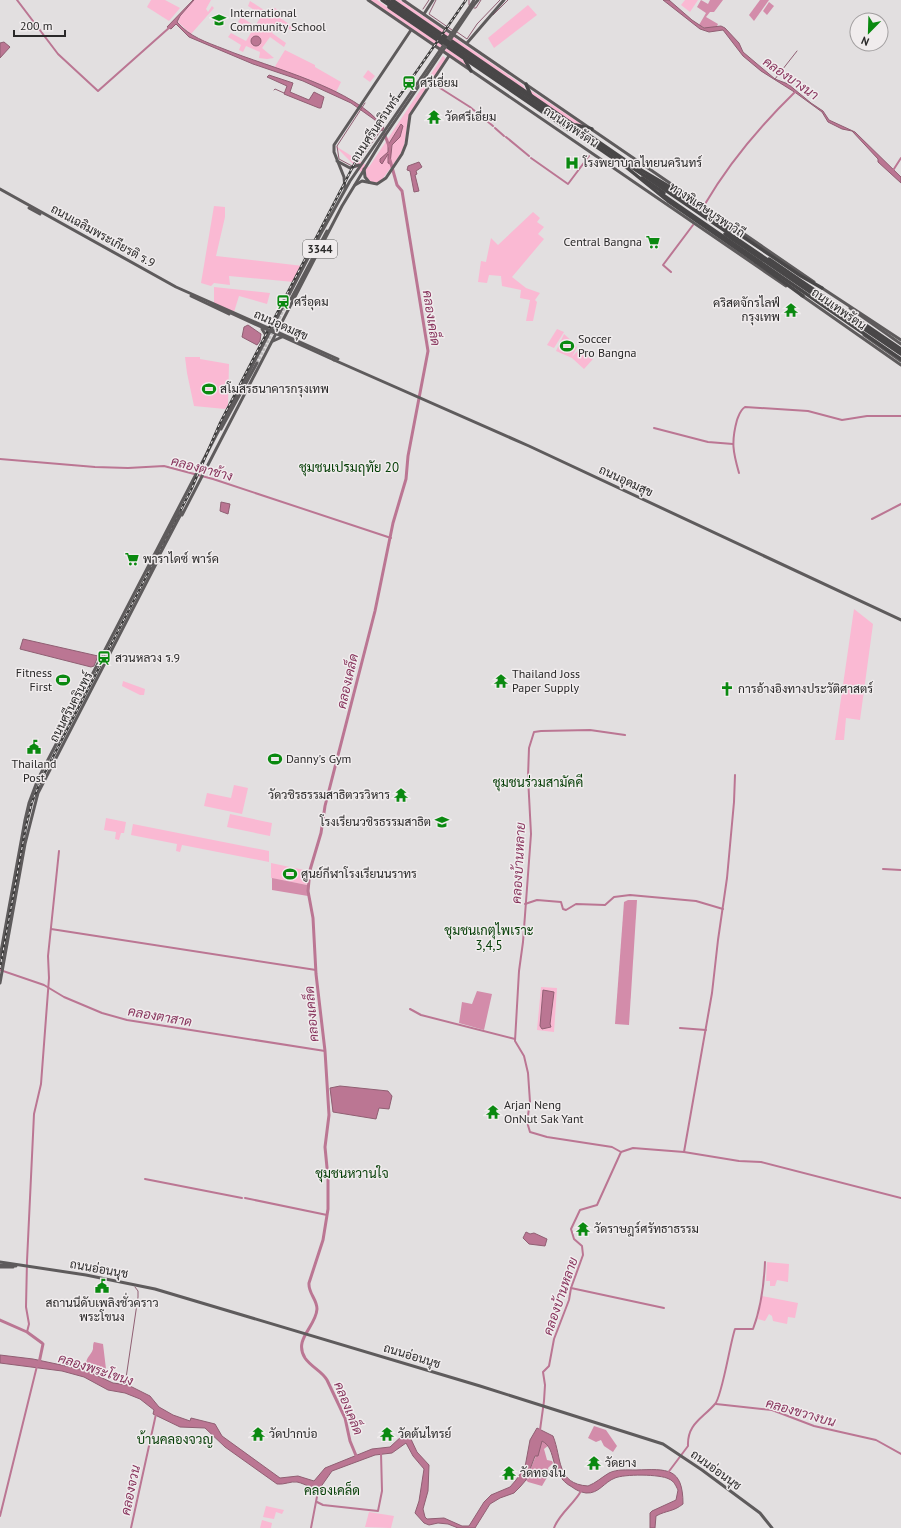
<svg xmlns="http://www.w3.org/2000/svg" width="901" height="1528" font-family="'PT Sans',Sarabun,sans-serif">
	<rect width="100%" height="100%" fill="#e2dfe0"/>
	<g fill="#fab9d3">
		<path d="M151,0H165L180,8L169,21L147,7Z"/>
		<path d="M194,0H211L206,9L208,12L212,6L214,8L191,34L178,22L180,16Z"/>
		<path d="M370,0H377L462,59L467,66Z"/>
		<path d="M395,0H400L523,85L527,92Z"/>
		<path d="M685,0H698L690,12L681,5Z"/>
		<path d="M250,1L264,10L275,8L282,13L279,17L296,29L293,32L280,22L272,33L286,43L284,47L270,37L262,48L274,58L267,59L259,58L260,52L246,46L243,52L239,50L241,45L228,37L231,33L246,41L252,31L238,22L241,17L255,26L262,15L248,6Z"/>
		<path d="M528,5L537,15L494,48L488,38Z"/>
		<path d="M285,50L315,65V67L341,82L336,92L308,79L274,68Z"/>
		<path d="M443,56L446,59L409,115L404,146L400,155L381,181L377,183L371,182L334,145L369,167Z"/>
		<path d="M368,70L375,76L370,82L363,77Z"/>
		<path d="M530,90L584,126L574,124L532,95Z"/>
		<path d="M214,206L225,207V217L216,256L303,266L294,282L229,276L230,285L214,283L211,286L201,283Z"/>
		<path d="M533,212L540,218L537,222L544,227L538,234L544,239L512,277L526,288L540,293L535,300L537,302L533,321H526L530,300L520,298L521,290L502,286L501,276L489,275L487,283L478,282L481,261L486,262L491,238L498,245Z"/>
		<path d="M214,287L270,293L267,304L239,296L234,312L214,303Z"/>
		<path d="M557,329L564,332L554,348L547,345Z"/>
		<path d="M564,334L574,343L572,345L577,347L572,357L580,348L593,359L584,369L572,358L556,351Z"/>
		<path d="M185,357H200V359L229,364L228,405L225,409L194,406L187,373Z"/>
		<path d="M854,609L873,624L860,720L846,718L844,740H835Z"/>
		<path d="M123,681L145,689L144,695H140L122,686Z"/>
		<path d="M234,785L248,788L242,814L204,806L207,793L231,798Z"/>
		<path d="M230,814L272,823L270,836L227,827Z"/>
		<path d="M106,818L126,822L124,833H121L119,840L115,839L116,832L104,830Z"/>
		<path d="M133,824L269,851V862L182,845L180,852L176,851L177,844L131,835Z"/>
		<path d="M271,863L309,871L307,885L271,878Z"/>
		<path d="M541,987L557,988L554,1032L537,1030Z"/>
		<path d="M767,1262L789,1264L788,1282L777,1280L775,1286H770V1281H766Z"/>
		<path d="M762,1296L798,1303L795,1318L788,1317L787,1324L773,1321L772,1316L769,1314L765,1321L758,1319Z"/>
		<path d="M266,1506L284,1510L282,1514L276,1512L274,1519L263,1517Z"/>
		<path d="M369,1512L394,1516L391,1528L365,1527Z"/>
		<path d="M262,1520L272,1523L271,1528H260Z"/>
	</g>
	<g fill="#d38caa">
		<path d="M701,0L708,4L710,0H723L714,12H710L706,17L718,24L717,26L707,29L699,25L706,13L697,7Z"/>
		<path d="M760,0H769L754,21L749,15Z"/>
		<path d="M769,2L774,6L767,15L763,11Z"/>
		<path d="M272,878L307,885L308,896L272,890Z"/>
		<path d="M628,900H637L629,1025L615,1024L624,902Z"/>
		<path d="M477,991L492,994L484,1030L459,1023L462,1002L472,1004Z"/>
		<path d="M94,1342L103,1344L106,1369H98L95,1375L92,1368L87,1367C84,1358 91,1356 93,1349C93,1346 93,1344 94,1342Z"/>
		<path d="M594,1426L606,1430L617,1446L613,1452L604,1446L601,1440L596,1442L588,1438Z"/>
		<path d="M542,1441L549,1445L544,1449L547,1460L552,1461L553,1463L548,1468L549,1474L542,1486L528,1482L526,1480Z"/>
	</g>
	<g fill="#bb7693" stroke="#905f73">
		<path d="M193,0H194L180,16L177,22C190,37 206,42 224,49C270,68 356,88 384,128L382,131L375,120L351,103L303,81L253,64L189,37L176,24L171,29L167,27Z"/>
		<path d="M663,0H669L692,20L704,28L721,26L725,28L739,43L743,52L775,79L788,84L811,103L823,111L829,120L855,132L901,177V183L878,162V159L852,131L842,129L828,122L822,112L796,93L761,71L743,56L723,30L709,32L700,29Z"/>
		<circle cx="256" cy="41" r="5"/>
		<path d="M4,42L10,47L0,58V43Z"/>
		<path d="M269,75L293,83L290,92L309,100L314,92L324,97L321,108H319L284,94L287,86L267,77Z"/>
		<path d="M401,124L403,126L400,137L392,145L390,164L388,163V154L382,164L380,162V159L388,152V145Z"/>
		<path d="M419,162L422,167L416,171L417,174L415,175L419,191L414,192L410,171L407,170L408,166Z"/>
		<path d="M248,325L261,334L260,341L257,345L242,337L244,327Z"/>
		<path d="M221,502L230,504L228,514L220,511Z"/>
		<path d="M23,639L98,656L94,666L91,667L20,649Z"/>
		<path d="M543,990L554,992L550,1024L551,1027L542,1029L540,1026Z"/>
		<path d="M340,1086L388,1091L392,1096L389,1109L379,1108L376,1119L333,1112L330,1088Z"/>
		<path d="M526,1232L530,1234L534,1233L547,1239L545,1246L529,1244L523,1238Z"/>
		<path d="M0,1355L33,1359L85,1370L113,1383L128,1385L150,1396L159,1407L173,1415L190,1421L191,1418L215,1424L222,1436L280,1478L298,1476L314,1481L325,1468L372,1449L390,1447L403,1435L410,1437L417,1452L429,1465L428,1491L423,1509L425,1517L427,1519L444,1518L462,1526H469L484,1502L491,1495L510,1487L516,1480L525,1467L530,1440L537,1428L553,1436C562,1458 556,1484 588,1486C596,1483 602,1477 609,1473C617,1469 627,1470 636,1470C667,1469 683,1467 683,1504C673,1512 667,1510 656,1516L655,1528H650V1513L652,1511L676,1500L678,1490C676,1486 674,1481 669,1479C660,1474 624,1474 615,1478C604,1482 599,1494 586,1493C580,1492 576,1490 572,1487C548,1474 558,1449 542,1441L538,1456H535L526,1480L520,1487L514,1493L500,1498L490,1504L475,1528H458L448,1524L438,1523L429,1525L424,1523L415,1513L419,1501L424,1469L413,1456L406,1443L392,1453L375,1455L332,1471L320,1488C311,1489 306,1484 297,1482C291,1481 284,1485 277,1484L225,1447L205,1428L180,1427L153,1414L154,1410L140,1399L125,1393L108,1390L84,1377L62,1371L0,1363Z"/>
	</g>
	<g fill="none" stroke-linecap="round" stroke-linejoin="round">
		<g stroke="#905f73" stroke-width="1">
			<path d="M436,0L429,14L452,30"/>
			<path d="M469,0V5"/>
			<path d="M474,8H476L481,0"/>
			<path d="M423,9L429,0"/>
			<path d="M493,15L508,0"/>
			<path d="M457,32L467,39L477,24L500,0"/>
			<path d="M775,79L797,51"/>
			<path d="M274,90L275,89L284,93"/>
			<path d="M356,165L381,130"/>
			<path d="M352,166L339,159L337,146L365,103"/>
			<path d="M125,1385L138,1297V1291L135,1287"/>
		</g>
		<g stroke="#bb7693" stroke-width="2">
			<path d="M17,0L58,54L98,91L170,27"/>
			<path d="M440,88L470,107L493,126"/>
			<path d="M495,128L504,136"/>
			<path d="M506,137L529,156"/>
			<path d="M531,158L568,184L589,156"/>
			<path d="M892,172L901,158"/>
			<path d="M705,204C729,163 761,125 795,92"/>
			<path d="M671,272L663,265L693,225"/>
			<path d="M654,428L708,442L733,444"/>
			<path d="M0,459L95,467L128,468L164,466L213,479L391,538"/>
			<path d="M739,473C733,452 731,442 737,420C739,415 740,410 745,407L808,411L842,420L867,416H901"/>
			<path d="M872,519L901,504"/>
			<path d="M883,869L901,870"/>
			<path d="M525,904L537,900L561,902L563,909L566,910L576,904L605,905L614,897L630,895L696,901L723,909"/>
			<path d="M51,929L316,970"/>
			<path d="M0,970L44,985L64,997L102,1013L127,1020L325,1051"/>
			<path d="M410,1009L421,1015L515,1039"/>
			<path d="M680,1028L706,1030"/>
			<path d="M621,1152L633,1148L684,1152L739,1161L761,1162L901,1198"/>
			<path d="M684,1152L712,993L718,940L727,878L734,802L735,775"/>
			<path d="M145,1179L242,1198"/>
			<path d="M245,1198L327,1215"/>
			<path d="M571,1288L664,1308"/>
			<path d="M27,1332L29,1324L26,1307L27,1261L34,1114L41,1084L49,978L48,956L59,851"/>
			<path d="M716,1404L772,1410L814,1426L876,1440L901,1454"/>
			<path d="M540,1430L544,1401L545,1385L543,1372L549,1366L554,1339L569,1300L571,1288L583,1255L582,1246L574,1239L571,1229L580,1210L597,1205L621,1152L612,1147L547,1137L530,1132L527,1122L530,1102L528,1073L524,1056L515,1041L519,971L523,942L531,834L528,777L529,748L534,732L541,731L590,730L625,735"/>
			<path d="M667,1474L688,1446C687,1424 702,1419 715,1404C722,1397 730,1343 735,1329H753C761,1308 764,1284 765,1262"/>
			<path d="M317,1502L323,1505L378,1511L382,1491L381,1453"/>
			<path d="M0,1516L37,1366"/>
			<path d="M131,1528L156,1414"/>
			<path d="M311,1528L319,1486"/>
			<path d="M554,1528C559,1514 574,1504 581,1491"/>
		</g>
		<g stroke="#bb7693" stroke-width="3">
			<path d="M384,133L389,146"/>
			<path d="M0,1320L27,1332L42,1343L43,1344L39,1363"/>
			<path d="M357,1458L350,1441L345,1418L327,1380C322,1371 311,1367 305,1358C293,1339 316,1327 317,1309C317,1299 308,1293 309,1283L323,1240L328,1209V1178L325,1147L329,1115L325,1051L316,974L313,918L308,891L310,870L321,833L325,806L375,611L393,523L406,479L408,456L428,351L402,191L397,185L390,160"/>
		</g>
		<path stroke="#bdbbbb" stroke-width="3" stroke-dasharray="3 1.5" stroke-linecap="butt" d="M257,363L289,298"/>
		<g stroke="#5e5b5c" stroke-width="3">
			<path d="M368,0L786,286"/>
			<path d="M403,0L814,282"/>
			<path d="M471,5L474,0"/>
			<path d="M473,6L478,0"/>
			<path d="M424,14L433,0"/>
			<path d="M467,43L504,0"/>
			<path d="M337,161L350,168L359,165"/>
			<path d="M364,169L365,177L369,182"/>
			<path d="M355,185L362,181L377,184L386,178L402,154L406,144L410,115L449,56"/>
			<path d="M0,189L176,287L338,359"/>
			<path d="M345,189L344,177L334,152V145L411,30"/>
			<path d="M29,208L40,214"/>
			<path d="M822,288L901,340"/>
			<path d="M801,295L901,365"/>
			<path d="M191,296L229,314"/>
			<path d="M291,299L327,231"/>
			<path d="M850,308L901,344"/>
			<path d="M262,329L267,337"/>
			<path d="M864,335L901,361"/>
			<path d="M273,341L282,337"/>
			<path d="M334,360L529,446L901,620"/>
			<path d="M221,429L257,363"/>
			<path d="M182,515L342,206L384,137L423,80"/>
			<path d="M0,957L25,820L29,803L38,779L320,235L350,181L421,78"/>
			<path d="M0,983L25,844L38,793L157,562"/>
			<path d="M0,1262L86,1275L155,1289L480,1386L663,1444L702,1470L760,1513L772,1528"/>
			<path d="M0,1265L16,1266"/>
			<path d="M0,1267H13"/>
		</g>
		<g stroke="#494748" stroke-width="3.5">
			<path d="M392,0L638,169"/>
			<path d="M389,7L569,130"/>
			<path d="M465,60L471,71"/>
			<path d="M526,84L531,96"/>
			<path d="M576,125L592,129"/>
			<path d="M647,175L729,231"/>
			<path d="M642,178L664,193"/>
			<path d="M660,193L901,359"/>
			<path d="M685,193L689,201"/>
			<path d="M725,234L901,354"/>
			<path d="M742,236L801,276L822,288"/>
			<path d="M769,259L901,349"/>
			<path d="M756,262L803,296"/>
		</g>
		<defs>
			<path id="rail" d="M0,968L26,826L32,802L41,780L191,490L220,423L360,153L466,0"/>
		</defs>
		<use href="#rail" stroke="#3e3d3d" stroke-width="2.5"/>
		<use href="#rail" stroke="#f0eced" stroke-width="1" stroke-dasharray="3" stroke-linecap="butt"/>
		<g stroke="#5e5b5c" stroke-width="3">
			<path d="M421,78L471,5"/>
			<path d="M423,80L473,6"/>
			<path d="M211,304L334,360"/>
			<path d="M148,570L179,511"/>
			<path d="M151,571L182,512"/>
		</g>
		<g stroke="#494748" stroke-width="3.5">
			<path d="M382,0L581,136L626,167L668,201L756,262"/>
			<path d="M387,0L901,351"/>
			<path d="M636,167L670,187L742,236"/>
		</g>
	</g>
	<defs>
		<symbol id="school-bare" viewBox="-9 -9 18 18"><path d="M0-5L7-2L0 1L-7-2ZM-4 1L0 2.5L4 1V4Q0 6-4 4Z" fill="#0a8910" stroke="#f0eced" stroke-width="2.5" paint-order="stroke"/></symbol>
		<symbol id="station-bare" viewBox="-9 -9 18 18"><path d="M-3-6H3Q5-6 5-4V2Q5 4 3 4L4.5 6H3L1.5 4h-3L-3 6H-4.5L-3 4Q-5 4-5 2V-4Q-5-6-3-6ZM-3.5-4v3h7v-3ZM-3.5 1v1.5H-2V1ZM2 1v1.5H3.5V1Z" fill="#0a8910" stroke="#f0eced" stroke-width="2.5" paint-order="stroke"/></symbol>
		<symbol id="temple-bare" viewBox="-9 -9 18 18"><path d="M0-6L5-2H3V0L6.5 2.5H4V6H1.5V3h-3V6H-4V2.5H-6.5L-3 0V-2H-5Z" fill="#0a8910" stroke="#f0eced" stroke-width="2.5" paint-order="stroke"/></symbol>
		<symbol id="hospital-bare" viewBox="-9 -9 18 18"><path d="M-5-5h3v3.5h4V-5h3V5h-3V1.5h-4V5h-3Z" fill="#0a8910" stroke="#f0eced" stroke-width="2.5" paint-order="stroke"/></symbol>
		<symbol id="supermarket-bare" viewBox="-9 -9 18 18"><path d="M-6-5.5h2.5l.6 2H6L4.5 2H-2.5L-4.4-4H-6ZM-1.5 3.2a1.3 1.3 0 1 0 .1 0ZM3 3.2a1.3 1.3 0 1 0 .1 0Z" fill="#0a8910" stroke="#f0eced" stroke-width="2.5" paint-order="stroke"/></symbol>
		<symbol id="stadium-bare" viewBox="-9 -9 18 18"><path d="M0-5a6.5 5 0 1 0 0 10a6.5 5 0 1 0 0-10ZM-3.5-1.8h7v3.6h-7Z" fill="#0a8910" stroke="#f0eced" stroke-width="2.5" paint-order="stroke"/></symbol>
		<symbol id="church-bare" viewBox="-9 -9 18 18"><path d="M-1.2-6h2.4v3.5h3.3v2.4h-3.3V6h-2.4V-.1h-3.3v-2.4h3.3Z" fill="#0a8910" stroke="#f0eced" stroke-width="2.5" paint-order="stroke"/></symbol>
		<symbol id="civic-bare" viewBox="-9 -9 18 18"><path d="M-.6-6.5H3V-4.5H.6V-3L4-1V1h2V6H-6V1h2V-1L-.6-3ZM-1.2 2.5V6h2.4V2.5Z" fill="#0a8910" stroke="#f0eced" stroke-width="2.5" paint-order="stroke"/></symbol>
	</defs>
	<g fill-rule="evenodd">
		<use href="#school-bare" x="209" y="10" width="20" height="20"/>
		<use href="#station-bare" x="399" y="73" width="20" height="20"/>
		<use href="#temple-bare" x="424" y="107" width="20" height="20"/>
		<use href="#hospital-bare" x="562" y="153" width="20" height="20"/>
		<use href="#supermarket-bare" x="643" y="232" width="20" height="20"/>
		<use href="#station-bare" x="273" y="292" width="20" height="20"/>
		<use href="#temple-bare" x="781" y="300" width="20" height="20"/>
		<use href="#stadium-bare" x="557" y="336" width="20" height="20"/>
		<use href="#stadium-bare" x="199" y="379" width="20" height="20"/>
		<use href="#supermarket-bare" x="122" y="549" width="20" height="20"/>
		<use href="#station-bare" x="94" y="648" width="20" height="20"/>
		<use href="#stadium-bare" x="53" y="670" width="20" height="20"/>
		<use href="#temple-bare" x="491" y="671" width="20" height="20"/>
		<use href="#church-bare" x="717" y="679" width="20" height="20"/>
		<use href="#civic-bare" x="24" y="737" width="20" height="20"/>
		<use href="#stadium-bare" x="265" y="749" width="20" height="20"/>
		<use href="#temple-bare" x="391" y="785" width="20" height="20"/>
		<use href="#school-bare" x="432" y="812" width="20" height="20"/>
		<use href="#stadium-bare" x="280" y="864" width="20" height="20"/>
		<use href="#temple-bare" x="483" y="1102" width="20" height="20"/>
		<use href="#temple-bare" x="573" y="1219" width="20" height="20"/>
		<use href="#civic-bare" x="92" y="1276" width="20" height="20"/>
		<use href="#temple-bare" x="248" y="1424" width="20" height="20"/>
		<use href="#temple-bare" x="377" y="1424" width="20" height="20"/>
		<use href="#temple-bare" x="584" y="1453" width="20" height="20"/>
		<use href="#temple-bare" x="499" y="1463" width="20" height="20"/>
	</g>
	<g text-anchor="middle" stroke-width="3" stroke-linejoin="round" paint-order="stroke">
		<rect fill="#f0eced" stroke="#656464" stroke-width="1" x="303" y="240" width="34" height="18" rx="3"/>
		<g font-size="11" font-weight="bold" fill="#2a2929">
			<text x="320" y="253">3344</text>
		</g>
		<g font-size="12" fill="#2a2929" stroke="#f0eced" text-anchor="start">
			<text x="230" y="17">International<tspan x="230" dy="14">Community School</tspan></text>
			<text x="420" y="87">ศรีเอี่ยม</text>
			<text x="445" y="121">วัดศรีเอี่ยม</text>
			<text x="583" y="167">โรงพยาบาลไทยนครินทร์</text>
			<text x="642" y="246" text-anchor="end">Central Bangna</text>
			<text x="294" y="306">ศรีอุดม</text>
			<text x="780" y="307" text-anchor="end">คริสตจักรไลฟ์<tspan x="780" dy="14">กรุงเทพ</tspan></text>
			<text x="578" y="343">Soccer<tspan x="578" dy="14">Pro Bangna</tspan></text>
			<text x="220" y="393">สโมสรธนาคารกรุงเทพ</text>
			<text x="143" y="563">พาราไดซ์ พาร์ค</text>
			<text x="115" y="662">สวนหลวง ร.9</text>
			<text x="52" y="677" text-anchor="end">Fitness<tspan x="52" dy="14">First</tspan></text>
			<text x="512" y="678">Thailand Joss<tspan x="512" dy="14">Paper Supply</tspan></text>
			<text x="738" y="693">การอ้างอิงทางประวัติศาสตร์</text>
			<text x="286" y="763">Danny's Gym</text>
			<text x="34" y="768" text-anchor="middle">Thailand<tspan x="34" dy="14">Post</tspan></text>
			<text x="390" y="799" text-anchor="end">วัดวชิรธรรมสาธิตวรวิหาร</text>
			<text x="431" y="826" text-anchor="end">โรงเรียนวชิรธรรมสาธิต</text>
			<text x="301" y="878">ศูนย์กีฬาโรงเรียนนราทร</text>
			<text x="504" y="1109">Arjan Neng<tspan x="504" dy="14">OnNut Sak Yant</tspan></text>
			<text x="594" y="1233">วัดราษฎร์ศรัทธาธรรม</text>
			<text x="102" y="1307" text-anchor="middle">สถานนีดับเพลิงชั่วคราว<tspan x="102" dy="14">พระโขนง</tspan></text>
			<text x="269" y="1438">วัดปากบ่อ</text>
			<text x="398" y="1438">วัดต้นไทรย์</text>
			<text x="605" y="1467">วัดยาง</text>
			<text x="520" y="1477">วัดทองใน</text>
		</g>
		<g font-size="12" fill="#2a2929" stroke="#f0eced">
			<text transform="translate(571 127) rotate(34)" y="4">ถนนเทพรัตน</text>
			<text transform="translate(375 129) rotate(-56)" y="4">ถนนศรีนครินทร์</text>
			<text transform="translate(707 210) rotate(34)" y="4">ทางพิเศษบูรพาวิถี</text>
			<text transform="translate(103 236) rotate(29)" y="4">ถนนเฉลิมพระเกียรติ ร.9</text>
			<text transform="translate(839 309) rotate(35)" y="4">ถนนเทพรัตน</text>
			<text transform="translate(281 325) rotate(24)" y="4">ถนนอุดมสุข</text>
			<text transform="translate(626 481) rotate(25)" y="4">ถนนอุดมสุข</text>
			<text transform="translate(71 707) rotate(-62)" y="4">ถนนศรีนครินทร์</text>
			<text transform="translate(99 1269) rotate(10)" y="4">ถนนอ่อนนุช</text>
			<text transform="translate(412 1356) rotate(17)" y="4">ถนนอ่อนนุช</text>
			<text transform="translate(716 1470) rotate(36)" y="4">ถนนอ่อนนุช</text>
		</g>
		<g font-size="13" font-style="italic" fill="#87335c" stroke="#f0eced">
			<text transform="translate(791 78) rotate(35)" y="5">คลองบางนา</text>
			<text transform="translate(432 318) rotate(81)" y="5">คลองเคล็ด</text>
			<text transform="translate(202 468) rotate(15)" y="5">คลองตาช้าง</text>
			<text transform="translate(347 681) rotate(-77)" y="5">คลองเคล็ด</text>
			<text transform="translate(518 863) rotate(-87)" y="5">คลองบ้านหลาย</text>
			<text transform="translate(311 1014) rotate(-95)" y="5">คลองเคล็ด</text>
			<text transform="translate(160 1016) rotate(10)" y="5">คลองตาสาด</text>
			<text transform="translate(560 1296) rotate(-71)" y="5">คลองบ้านหลาย</text>
			<text transform="translate(96 1369) rotate(18)" y="5">คลองพระโขนง</text>
			<text transform="translate(349 1408) rotate(68)" y="5">คลองเคล็ด</text>
			<text transform="translate(801 1412) rotate(16)" y="5">คลองขวางบน</text>
			<text transform="translate(130 1490) rotate(-78)" y="5">คลองจวน</text>
		</g>
		<g font-size="13" fill="#033c04" stroke="#f0eced">
			<text x="349" y="472">ชุมชนเปรมฤทัย 20</text>
			<text x="538" y="787">ชุมชนร่วมสามัคคี</text>
			<text x="489" y="935">ชุมชนเกตุไพเราะ<tspan x="489" dy="15">3,4,5</tspan></text>
			<text x="352" y="1178">ชุมชนหวานใจ</text>
			<text x="175" y="1444">บ้านคลองจวญ</text>
			<text x="332" y="1495">คลองเคล็ด</text>
		</g>
	</g>
	<g transform="translate(869 32) rotate(203)"><circle r="19" fill="#f0eced" stroke="#a19e9f"/>
	<path d="M0-3L7 15L0 10L-7 15Z" fill="#0a8910"/>
	<text y="-6" font-size="11" font-weight="bold" text-anchor="middle" fill="#2a2929">N</text>
	</g>
	<path d="M14 30v6h51v-6" fill="none" stroke="#2a2929" stroke-width="2"/>
	<text x="20" y="30" font-size="12" fill="#2a2929" stroke="#f0eced" stroke-width="3" paint-order="stroke">200 m</text>
</svg>
